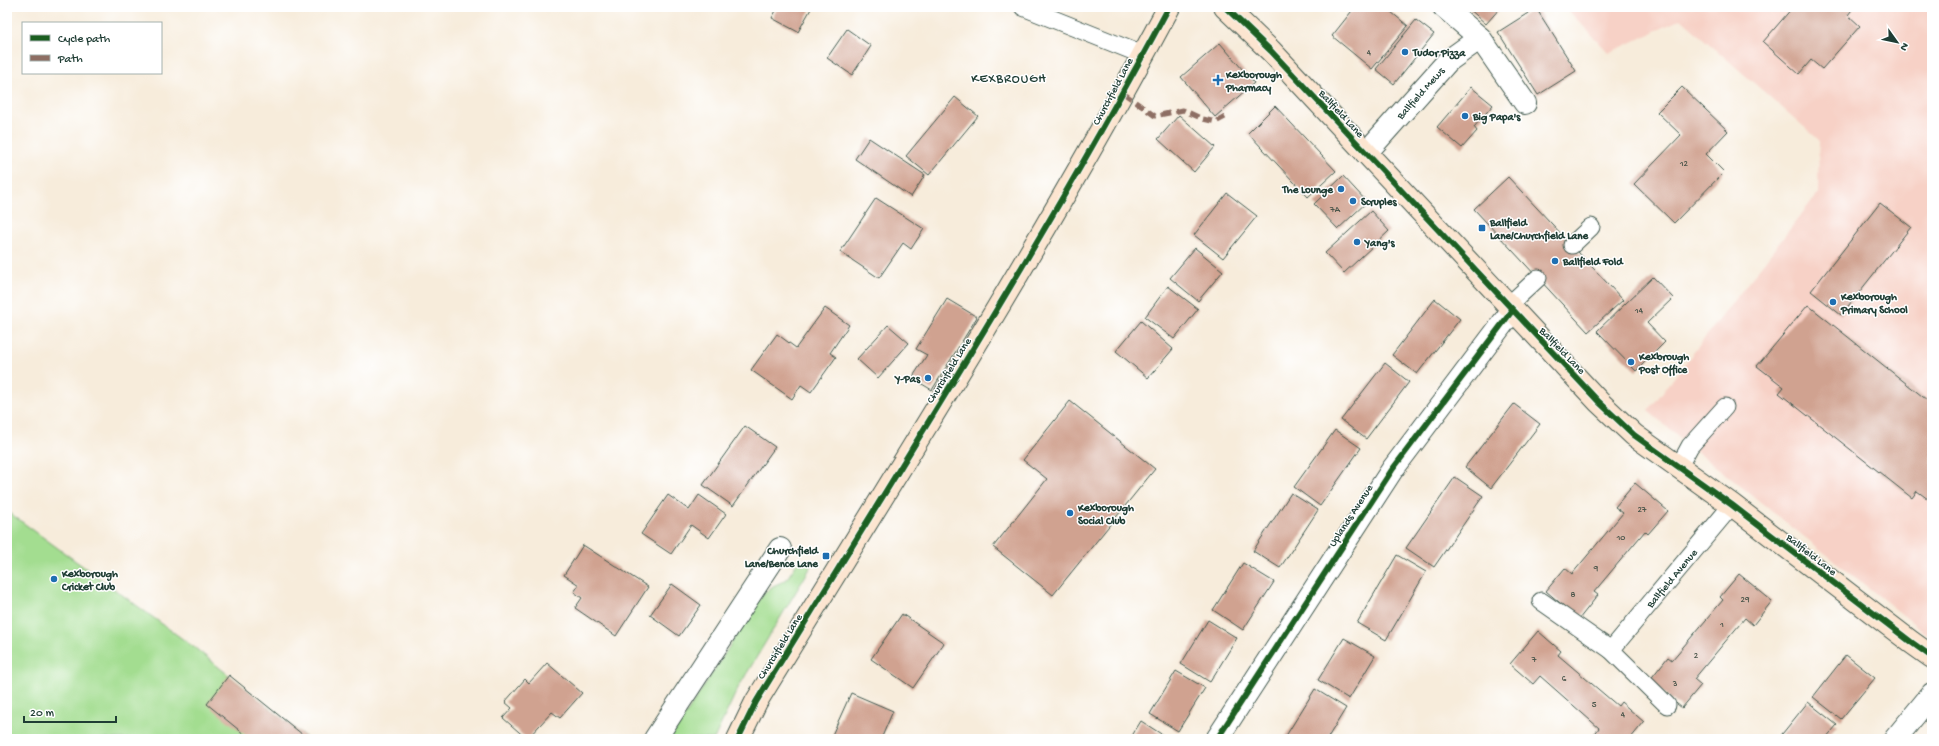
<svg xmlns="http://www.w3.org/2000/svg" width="1939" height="746" font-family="'Gochi Hand',sans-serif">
	<rect width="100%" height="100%" fill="#fff"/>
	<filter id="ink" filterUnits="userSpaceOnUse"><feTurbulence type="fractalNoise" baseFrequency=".025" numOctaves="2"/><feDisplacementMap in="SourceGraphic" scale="8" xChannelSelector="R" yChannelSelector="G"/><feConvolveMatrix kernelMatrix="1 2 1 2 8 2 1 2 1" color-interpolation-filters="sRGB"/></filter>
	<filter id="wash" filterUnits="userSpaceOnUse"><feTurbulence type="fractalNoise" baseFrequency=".012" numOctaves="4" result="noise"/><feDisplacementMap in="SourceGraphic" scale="16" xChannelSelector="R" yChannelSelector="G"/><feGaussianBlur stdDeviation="0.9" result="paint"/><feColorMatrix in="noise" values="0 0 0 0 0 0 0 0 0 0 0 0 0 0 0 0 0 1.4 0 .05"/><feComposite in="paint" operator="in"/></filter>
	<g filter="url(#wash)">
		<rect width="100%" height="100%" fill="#f7ecdb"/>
		<path fill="#f7d1c6" d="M1565,7H1932V630L1928,635L1690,446L1648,411L1818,193L1819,140L1681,19L1609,53Z"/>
		<g fill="#a3dd90" stroke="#618d62">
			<path d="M7,511L195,648L308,739H7Z"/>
			<path d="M800,559L812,565L738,688L714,739H670L763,594L773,586L786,580Z"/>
		</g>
		<g id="blocks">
			<g fill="#d0a290">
				<path d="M778,7H812L798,32L772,18Z"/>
				<path d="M1355,7H1385L1408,26L1372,69L1332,36Z"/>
				<path d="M1467,7H1501L1486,24Z"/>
				<path d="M1793,7H1854L1848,15L1860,26L1822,69L1811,60L1799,74L1763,42Z"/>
				<path d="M1536,8L1576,71L1538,95L1498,32Z"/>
				<path d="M1416,20L1434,34L1394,84L1376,69Z"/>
				<path d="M847,29L871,46L852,75L827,58Z"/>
				<path d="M1220,43L1254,83L1215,117L1181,77Z"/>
				<path d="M1471,87L1493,105L1474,127L1477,131L1462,148L1437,127Z"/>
				<path d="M1682,87L1728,131L1706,154L1724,172L1674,223L1634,184L1681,135L1657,112Z"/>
				<path d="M955,97L978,116L929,175L906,156Z"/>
				<path d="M1275,106L1336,171L1308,197L1248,133Z"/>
				<path d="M1179,115L1215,147L1194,172L1158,139Z"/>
				<path d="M869,138L925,175L911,197L855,159Z"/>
				<path d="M1343,176L1367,202L1338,229L1314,204Z"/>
				<path d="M1508,177L1623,300L1588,332L1474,209Z"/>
				<path d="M1227,193L1257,216L1223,258L1194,235Z"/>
				<path d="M876,198L924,229L911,249L903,243L879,278L840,252Z"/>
				<path d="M1880,203L1911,227L1841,315L1811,291Z"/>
				<path d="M1371,211L1389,231L1344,273L1325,253Z"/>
				<path d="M1195,248L1223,271L1198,301L1170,278Z"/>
				<path d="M1653,277L1673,298L1647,323L1665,342L1636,371L1597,331Z"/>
				<path d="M1168,286L1198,309L1174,339L1145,317Z"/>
				<path d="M947,299L977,317L932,390L912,378L927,355L916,349Z"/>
				<path d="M1435,299L1460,319L1417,374L1392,355Z"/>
				<path d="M1808,305L1932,404V502L1917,491L1912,498L1779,393L1784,387L1757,366Z"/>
				<path d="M825,308L849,325L830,353L836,357L811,392L801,385L792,399L751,370L777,334L796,348Z"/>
				<path d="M1141,321L1173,349L1148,378L1116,351Z"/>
				<path d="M888,325L909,343L878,378L857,359Z"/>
				<path d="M1385,363L1409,382L1366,439L1341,420Z"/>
				<path d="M1070,401L1155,469L1053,595L993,547L1047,479L1023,460Z"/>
				<path d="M1514,404L1540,424L1491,488L1465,467Z"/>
				<path d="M745,426L775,447L733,506L703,485Z"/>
				<path d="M1335,430L1361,448L1320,506L1294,487Z"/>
				<path d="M1455,477L1483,496L1434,567L1406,548Z"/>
				<path d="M1635,483L1668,511L1648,534L1645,531L1594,592L1598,595L1579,619L1546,591L1565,568L1572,574L1623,513L1615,507Z"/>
				<path d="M1291,493L1318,510L1280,568L1253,551Z"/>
				<path d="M668,495L689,510L699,495L726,514L709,538L691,525L671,554L641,534Z"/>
				<path d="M583,545L648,587L616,636L575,608L582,598L574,592L579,585L564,575Z"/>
				<path d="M1397,555L1426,572L1386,640L1357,623Z"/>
				<path d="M1243,563L1274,582L1243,630L1213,610Z"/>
				<path d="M1739,574L1772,601L1753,625L1745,618L1694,679L1701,685L1682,708L1649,681L1668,657L1672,660L1723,600L1720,597Z"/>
				<path d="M672,584L701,605L679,636L650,615Z"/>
				<path d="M902,614L944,643L913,688L871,659Z"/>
				<path d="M1208,620L1237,638L1210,682L1181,664Z"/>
				<path d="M1538,631L1561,651L1558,655L1618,706L1621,702L1644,722L1630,739H1599L1594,735L1599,728L1540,676L1533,684L1510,664Z"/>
				<path d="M1344,638L1375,656L1349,699L1318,680Z"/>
				<path d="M1846,655L1875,678L1841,719L1813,697Z"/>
				<path d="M547,663L582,693L560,718L552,712L527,739L503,718L512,708L505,702L525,679L529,683Z"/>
				<path d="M1176,671L1205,688L1178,731L1150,714Z"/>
				<path d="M229,675L308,739H250L207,704Z"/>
				<path d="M1315,689L1346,708L1327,739H1284Z"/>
				<path d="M851,693L893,711L881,739H842L832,735Z"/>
				<path d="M1808,702L1837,725L1825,739H1778Z"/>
				<path d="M1141,721L1169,739H1130Z"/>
			</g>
		</g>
	</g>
	<g filter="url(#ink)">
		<use href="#blocks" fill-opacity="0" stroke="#3f574d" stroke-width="1"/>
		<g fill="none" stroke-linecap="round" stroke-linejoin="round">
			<defs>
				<g id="lane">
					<path d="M1023,7L1143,55"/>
					<path d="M1572,245L1591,227"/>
					<path d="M1508,306L1538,278"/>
					<path d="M1678,468L1690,446L1725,407"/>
					<path d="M1541,601L1611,650L1667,705"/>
					<path id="s1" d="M1611,650L1732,505"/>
				</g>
				<g id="street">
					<path d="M1444,7L1480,38L1525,103"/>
					<path id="s2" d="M1366,153L1448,61L1480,38"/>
					<path d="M655,739L780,549"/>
					<path d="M1217,739L1392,470L1512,311"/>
					<path d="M1895,739L1932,694"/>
				</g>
				<g id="secondary">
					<path d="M1225,7L1271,51L1599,402L1634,435L1732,505L1911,642L1932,657"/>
					<path d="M738,739L756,702C897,472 1042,245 1169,7"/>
				</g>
			</defs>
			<use href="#lane" stroke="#3f574d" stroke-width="19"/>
			<use href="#street" stroke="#3f574d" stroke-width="24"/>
			<use href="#secondary" stroke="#3f574d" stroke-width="24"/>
			<use href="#lane" stroke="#fff" stroke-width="17"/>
			<use href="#street" stroke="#fff" stroke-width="22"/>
			<use href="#secondary" stroke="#fce5d0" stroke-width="22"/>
			<path stroke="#8d6e63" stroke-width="5" stroke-dasharray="10 5" stroke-linecap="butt" d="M1123,93L1155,116L1183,110L1203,119L1216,122L1225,117"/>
			<defs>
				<g id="cycleway">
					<path d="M1225,7L1271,51L1599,402L1634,435L1732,505L1911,642L1932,657"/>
					<path d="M738,739L756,702C897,472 1042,245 1169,7"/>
					<path d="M1217,739L1392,470L1512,311"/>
				</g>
			</defs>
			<use href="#cycleway" stroke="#fff" stroke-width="8"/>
			<use href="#cycleway" stroke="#1b5e20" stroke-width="6"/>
		</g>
	</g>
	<g fill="#1f6fb2" stroke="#fff" stroke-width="1.5">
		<circle cx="1405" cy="52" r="4"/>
		<path d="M1216 74h4v4h4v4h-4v4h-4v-4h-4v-4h4z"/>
		<circle cx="1465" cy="116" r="4"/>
		<circle cx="1341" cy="189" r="4"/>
		<circle cx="1353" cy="201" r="4"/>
		<rect x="1478" y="224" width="8" height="8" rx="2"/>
		<circle cx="1357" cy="242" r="4"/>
		<circle cx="1555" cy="261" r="4"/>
		<circle cx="1833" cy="302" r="4"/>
		<circle cx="1631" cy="362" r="4"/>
		<circle cx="928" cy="378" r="4"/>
		<circle cx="1070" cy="513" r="4"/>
		<rect x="822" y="552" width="8" height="8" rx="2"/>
		<circle cx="54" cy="579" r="4"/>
	</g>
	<g text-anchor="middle" stroke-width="3" stroke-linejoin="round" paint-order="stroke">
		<g font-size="9" fill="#4b564b">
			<text x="1369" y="55">4</text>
			<text x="1684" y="166">12</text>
			<text x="1335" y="212">7A</text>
			<text x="1639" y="313">14</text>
			<text x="1642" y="512">27</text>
			<text x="1621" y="540">10</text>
			<text x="1596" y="571">9</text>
			<text x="1573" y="597">8</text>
			<text x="1745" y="602">29</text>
			<text x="1722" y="627">1</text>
			<text x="1696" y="658">2</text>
			<text x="1534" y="662">7</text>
			<text x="1564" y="681">6</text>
			<text x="1675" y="686">3</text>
			<text x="1594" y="707">5</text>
			<text x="1623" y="717">4</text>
		</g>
		<g font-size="11" font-weight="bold" fill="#1f3d34" stroke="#fff" text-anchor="start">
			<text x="1413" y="56">Tudor Pizza</text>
			<text x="1226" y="78">Kexborough<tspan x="1226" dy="13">Pharmacy</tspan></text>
			<text x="1473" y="120">Big Papa's</text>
			<text x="1333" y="193" text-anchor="end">The Lounge</text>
			<text x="1361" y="205">Scruples</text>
			<text x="1490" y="226">Ballfield<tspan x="1490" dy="13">Lane/Churchfield Lane</tspan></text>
			<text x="1365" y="246">Yang's</text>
			<text x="1563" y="265">Ballfield Fold</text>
			<text x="1841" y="300">Kexborough<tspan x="1841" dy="13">Primary School</tspan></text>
			<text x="1639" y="360">Kexbrough<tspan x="1639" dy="13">Post Office</tspan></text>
			<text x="920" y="382" text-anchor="end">Y-Pas</text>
			<text x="1078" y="511">Kexborough<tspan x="1078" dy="13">Social Club</tspan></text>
			<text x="818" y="554" text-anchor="end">Churchfield<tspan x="818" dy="13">Lane/Bence Lane</tspan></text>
			<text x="62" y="577">Kexborough<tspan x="62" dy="13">Cricket Club</tspan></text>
		</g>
		<g font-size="11" fill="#1f3d34" stroke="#fff">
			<text transform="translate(1112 91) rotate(-62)" y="4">Churchfield Lane</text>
			<text dy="4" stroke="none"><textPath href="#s2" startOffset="81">Ballfield Mews</textPath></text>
			<text transform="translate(1342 113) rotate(47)" y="4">Ballfield Lane</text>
			<text transform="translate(1563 350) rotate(46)" y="4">Ballfield Lane</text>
			<text transform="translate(948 370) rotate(-58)" y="4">Churchfield Lane</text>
			<text transform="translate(1350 515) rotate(-57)" y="4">Uplands Avenue</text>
			<text transform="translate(1812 554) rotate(38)" y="4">Ballfield Lane</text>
			<text dy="4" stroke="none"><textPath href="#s1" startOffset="94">Ballfield Avenue</textPath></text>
			<text transform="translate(779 646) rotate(-58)" y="4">Churchfield Lane</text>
		</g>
		<g font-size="13" letter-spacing="1" fill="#1f3d34" stroke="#fff">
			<text x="1009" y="82">KEXBROUGH</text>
		</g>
	</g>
	<rect width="1939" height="746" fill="none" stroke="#fff" stroke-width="24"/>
	<rect x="22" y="22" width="140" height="52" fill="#ffffff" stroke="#a5b1ae"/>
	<rect x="30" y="35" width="20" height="6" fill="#1b5e20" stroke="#a5b1ae"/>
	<text x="58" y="42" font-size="12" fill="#1f3d34">Cycle path</text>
	<rect x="30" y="55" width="20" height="6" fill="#8d6e63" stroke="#a5b1ae"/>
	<text x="58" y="62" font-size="12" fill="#1f3d34">Path</text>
	<g transform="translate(1897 42) rotate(123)" stroke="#ffffff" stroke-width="3" paint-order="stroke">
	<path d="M0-3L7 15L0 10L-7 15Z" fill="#1f3d34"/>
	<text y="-6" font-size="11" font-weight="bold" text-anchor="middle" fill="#1f3d34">N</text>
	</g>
	<path d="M24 716v6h92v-6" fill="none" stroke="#1f3d34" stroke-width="2"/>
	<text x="30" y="716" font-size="12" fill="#1f3d34" stroke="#ffffff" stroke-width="3" paint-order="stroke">20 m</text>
</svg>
